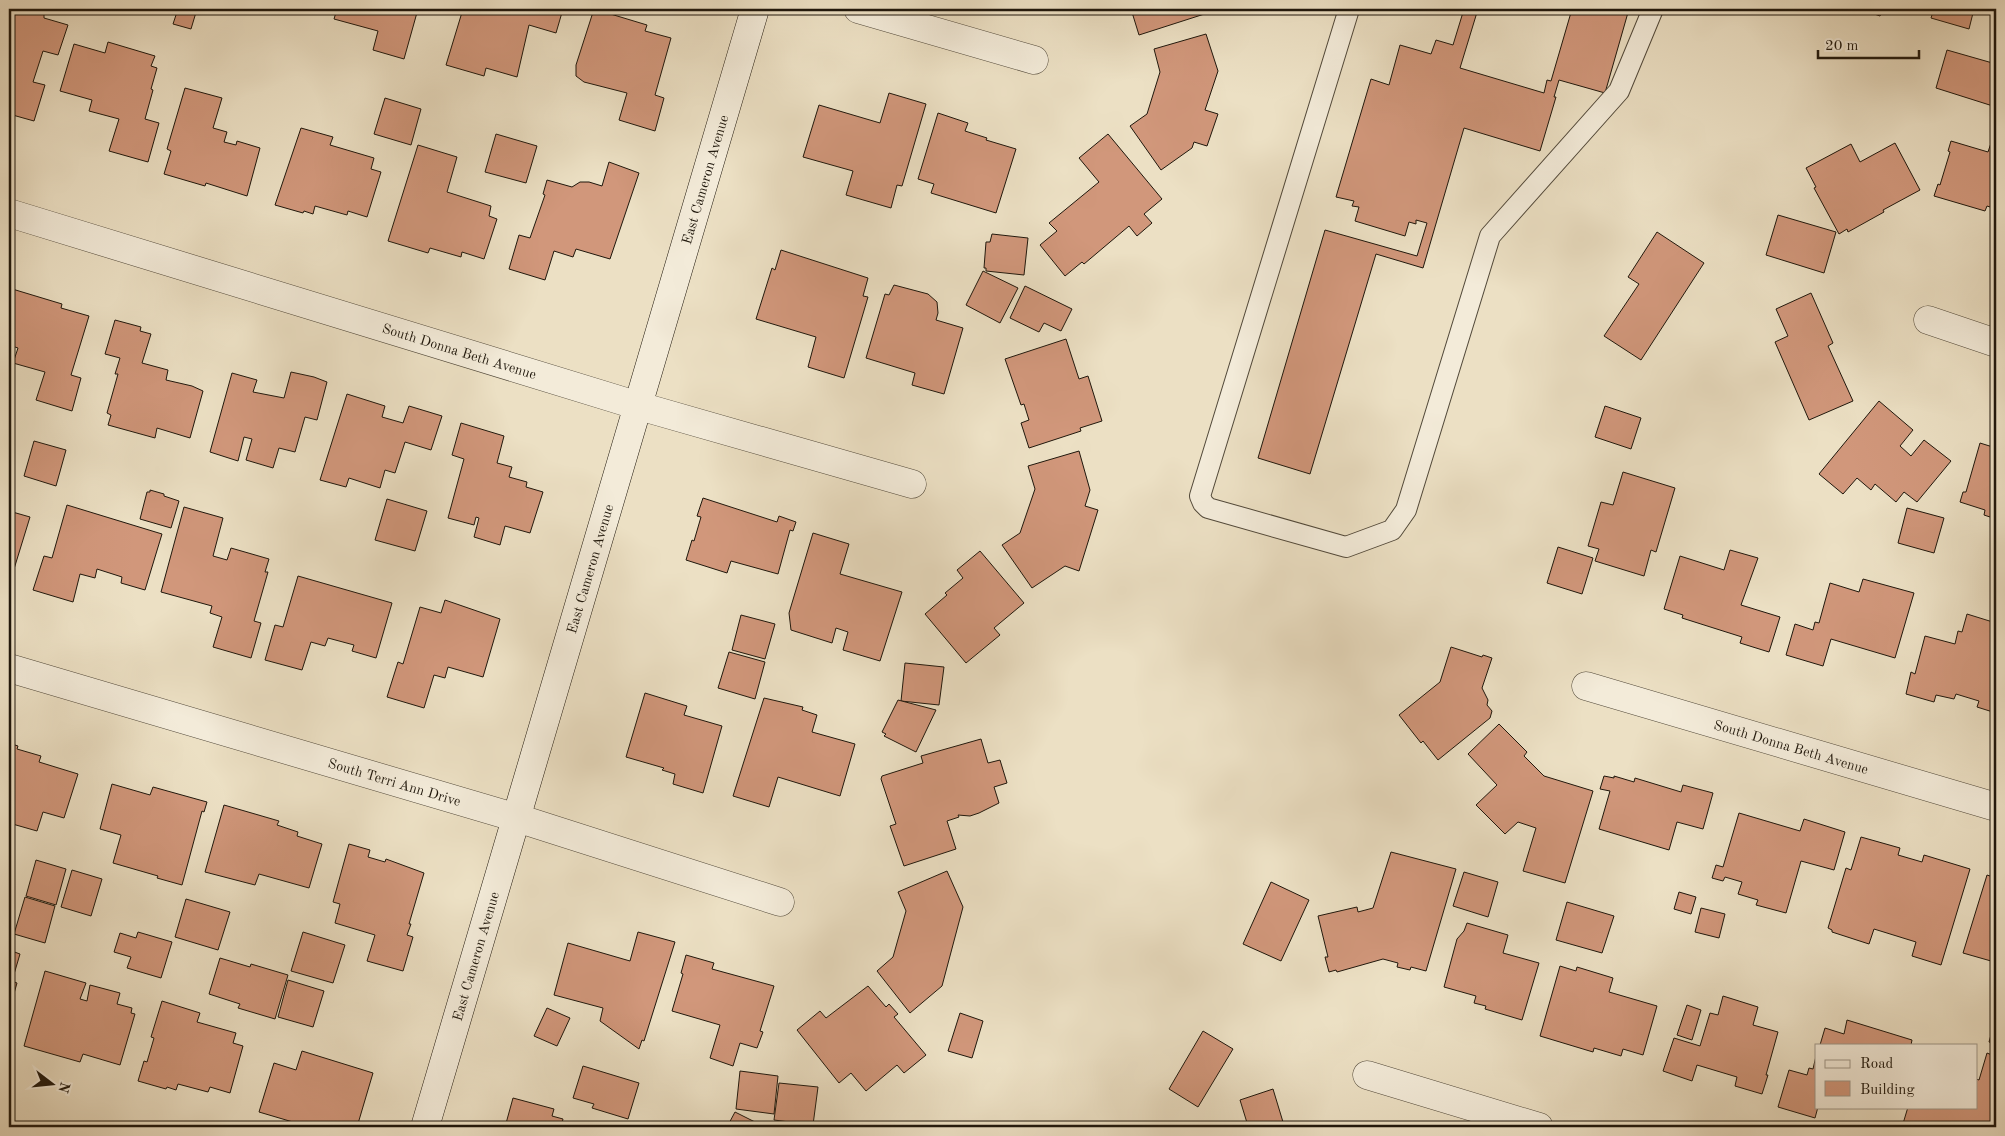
<svg xmlns="http://www.w3.org/2000/svg" width="2005" height="1136" font-family="'Old Standard TT',serif">
	<rect width="100%" height="100%" fill="#ece0c4"/>
	<filter id="stains"><feTurbulence type="fractalNoise" baseFrequency=".004" numOctaves="4"/><feColorMatrix values="0 0 0 0 .2 0 0 0 0 .09 0 0 0 0 .02 0 0 0 .5 -.17"/></filter>
	<radialGradient id="worn" r=".72"><stop offset=".6" stop-color="#630" stop-opacity="0"/><stop offset="1" stop-color="#630" stop-opacity=".3"/></radialGradient>
	<g fill="#d1977b" stroke="#1f170c">
		<path d="M9,9H25L44,14V18L68,25L58,55L43,51L33,82L45,85L34,121L9,114Z"/>
		<path d="M178,9H197L191,29L173,24Z"/>
		<path d="M337,9H418L404,59L373,50L378,31L334,19Z"/>
		<path d="M463,9H563L556,33L529,25L517,77L486,68L484,76L446,65Z"/>
		<path d="M594,9L647,25L645,31L671,38L655,95L664,98L655,131L619,120L627,93L584,82L576,76V65Z"/>
		<path d="M1131,9H1220L1139,35Z"/>
		<path d="M1464,9H1478L1460,68L1544,93L1547,80L1551,81L1572,9H1629L1605,93L1559,80L1554,97H1556L1540,151L1464,128L1423,268L1376,254L1310,474L1258,458L1325,230L1417,256L1427,223L1416,220V224L1409,222L1405,236L1355,221L1359,207L1352,206L1354,201L1336,197L1371,79L1389,85L1400,45L1431,54L1436,40L1453,45Z"/>
		<path d="M1860,9H1883L1880,16Z"/>
		<path d="M1934,9H1974L1969,29L1931,18Z"/>
		<path d="M1206,34L1218,71L1205,110L1218,114L1207,146L1194,142L1192,148L1161,170L1130,126L1147,114L1160,72L1154,49Z"/>
		<path d="M108,42L155,56L151,66L157,68L151,89L153,90L145,119L159,123L148,162L109,151L119,119L89,111L92,100L60,91L74,44L105,53Z"/>
		<path d="M1947,50L1996,64V107L1936,88Z"/>
		<path d="M185,88L222,98L213,128L227,132L224,142L236,145L237,141L260,148L247,196L206,183L205,186L164,174L171,151L167,149Z"/>
		<path d="M889,93L926,104L902,186L897,185L891,208L846,195L853,171L803,157L819,105L880,123Z"/>
		<path d="M385,98L421,109L411,145L374,134Z"/>
		<path d="M938,113L968,123L965,131L987,138L986,140L1016,149L996,213L931,193L934,184L918,179Z"/>
		<path d="M301,128L333,137L330,145L374,158L371,169L381,172L367,217L348,211L347,215L315,206L313,214L304,211L303,213L275,205Z"/>
		<path d="M496,134L537,146L526,183L485,172Z"/>
		<path d="M1108,134L1162,199L1144,214L1152,223L1137,236L1129,226L1084,264L1082,262L1065,276L1040,245L1057,231L1049,223L1099,182L1079,158Z"/>
		<path d="M1951,141L1988,152L1991,143L1996,144V209L1987,206L1985,211L1934,196L1938,184L1940,185L1950,152L1948,151Z"/>
		<path d="M1895,143L1920,190L1883,210L1884,212L1848,232L1847,229L1839,234L1814,188L1816,187L1806,168L1851,144L1860,162Z"/>
		<path d="M418,145L457,157L447,192L491,206L489,216L497,219L484,259L462,252L461,257L430,248L428,253L388,241Z"/>
		<path d="M609,162L639,173L610,259L576,249L573,257L554,251L545,280L509,269L519,235L530,238L545,195L543,194L547,180L572,187L580,182H589L602,186Z"/>
		<path d="M1778,215L1836,232L1824,273L1766,255Z"/>
		<path d="M1657,232L1704,263L1641,360L1604,336L1639,284L1628,277Z"/>
		<path d="M992,234L1028,238L1024,275L986,271V268H984L986,242H990Z"/>
		<path d="M781,250L868,278L863,296L868,297L844,378L808,367L816,337L756,319L772,268L775,270Z"/>
		<path d="M983,271L1018,288L1000,323L966,305Z"/>
		<path d="M894,285L928,294L937,302L938,313L936,320L963,328L944,394L912,385L915,373L866,358L885,294L889,295Z"/>
		<path d="M1025,286L1072,309L1061,331L1044,323L1039,332L1010,318Z"/>
		<path d="M9,288L62,304L61,308L89,316L71,375L81,378L72,411L36,400L45,372L13,363L18,348L9,345Z"/>
		<path d="M1811,293L1833,343L1828,346L1853,401L1809,420L1775,342L1788,336L1776,309Z"/>
		<path d="M115,320L141,327L140,331L151,334L142,363L168,370L166,380L192,386L203,391L190,438L157,428L155,438L108,425L111,415L107,413L118,374H115L120,358L105,354Z"/>
		<path d="M1066,339L1079,379L1088,376L1102,421L1080,428L1081,431L1029,448L1021,423L1029,420L1024,404L1021,405L1005,359Z"/>
		<path d="M291,372L314,377L327,382L317,420L305,417L295,452L279,448L273,468L246,460L252,439L244,437L238,461L210,452L232,373L257,380L253,392L284,398Z"/>
		<path d="M347,394L385,406L382,417L403,423L409,406L442,416L431,450L405,442L395,473L385,470L380,488L349,478L346,487L320,480Z"/>
		<path d="M1879,401L1913,430L1900,446L1911,456L1924,440L1951,461L1917,502L1904,492L1896,502L1875,484L1871,490L1857,478L1843,494L1819,474Z"/>
		<path d="M1605,406L1641,418L1631,449L1595,437Z"/>
		<path d="M461,423L504,436L497,463L512,467L509,477L527,482L526,487L543,492L530,533L505,526L500,545L474,537L479,518L476,517L474,525L448,518L464,459L452,455Z"/>
		<path d="M34,441L66,450L56,486L24,476Z"/>
		<path d="M1980,443L1996,448V519L1984,515L1985,510L1960,502L1963,492H1966Z"/>
		<path d="M1079,451L1090,490L1085,506L1098,510L1079,571L1065,566L1032,588L1002,545L1020,533L1035,489L1028,466Z"/>
		<path d="M1623,472L1675,488L1656,552L1651,550L1644,576L1595,561L1599,549L1588,546L1601,502L1613,505Z"/>
		<path d="M150,490L164,494V496L179,501L171,528L140,519L147,492H150Z"/>
		<path d="M703,498L777,522L779,516L796,522L793,531L790,530L778,574L731,561L727,573L686,560L692,540L694,541L701,517L697,516Z"/>
		<path d="M387,499L427,511L415,551L375,540Z"/>
		<path d="M67,505L162,534L145,590L121,583L122,577L97,569L95,578L80,574L73,602L33,590L44,556L52,558Z"/>
		<path d="M184,507L223,518L213,556L227,560L231,548L269,559L265,572H268L254,621L261,623L251,658L213,647L222,617L210,613L212,606L161,592Z"/>
		<path d="M1907,508L1944,518L1934,553L1898,543Z"/>
		<path d="M9,511L30,517L14,569L9,568Z"/>
		<path d="M813,533L849,544L840,574L902,592L880,661L843,650L848,632L836,628L832,643L791,630L789,613Z"/>
		<path d="M1558,547L1593,558L1582,594L1547,583Z"/>
		<path d="M1730,550L1758,558L1741,605L1780,617L1769,652L1740,643L1742,637L1682,618L1683,615L1664,609L1680,556L1724,570Z"/>
		<path d="M980,551L1024,603L994,628L1000,635L966,663L925,614L947,595L945,593L963,578L957,570Z"/>
		<path d="M298,576L392,603L376,658L352,651L354,645L328,638L325,646L311,642L302,670L265,660L275,625L283,627Z"/>
		<path d="M1863,579L1914,593L1895,658L1831,639L1823,666L1786,655L1795,624L1813,630L1815,622L1819,623L1830,583L1859,592Z"/>
		<path d="M445,600L500,619L483,677L448,667L445,678L434,675L424,708L387,697L398,662L403,664L420,607L441,613Z"/>
		<path d="M1967,614L1996,623L1992,641L1996,642V713L1977,707L1979,701L1956,694L1954,699L1936,695L1934,702L1906,694L1911,672L1915,674L1925,636L1955,644L1958,631L1962,632Z"/>
		<path d="M741,615L775,624L765,659L732,650Z"/>
		<path d="M1451,647L1482,657L1483,655L1492,658L1482,688L1488,700L1487,705L1492,711L1490,718L1438,760L1423,741L1421,743L1399,715L1440,682Z"/>
		<path d="M729,652L765,662L755,699L718,688Z"/>
		<path d="M905,663L944,667L939,705L901,701Z"/>
		<path d="M645,693L687,706L684,715L722,726L703,793L673,784L675,774L662,770L664,768L626,757Z"/>
		<path d="M764,698L803,707L802,710L817,715L812,732L855,744L840,796L778,777L769,807L733,796Z"/>
		<path d="M898,700L936,710L916,752L884,736L886,734L882,732Z"/>
		<path d="M1499,724L1527,752L1524,756L1544,776L1593,791L1565,883L1523,871L1536,828L1518,822L1505,834L1476,805L1497,785L1468,754Z"/>
		<path d="M981,739L988,763L1000,760L1007,783L994,787L999,803L979,813L970,816L958,815L959,817L947,821L956,849L904,866L890,826L896,824L881,779L882,776L923,763L921,756Z"/>
		<path d="M9,743L18,746L17,749L41,756L39,762L78,774L64,818L43,812L37,831L9,823Z"/>
		<path d="M1604,776L1614,778V776L1634,782L1635,778L1681,792L1683,785L1713,793L1703,829L1677,822L1669,850L1599,829L1610,791L1600,789Z"/>
		<path d="M112,784L150,795L153,787L207,802L204,812L202,811L182,885L157,878L158,876L113,863L121,835L100,829Z"/>
		<path d="M224,805L279,821L277,825L298,832L297,836L322,844L309,888L259,874L255,885L205,872Z"/>
		<path d="M1739,813L1800,831L1804,819L1845,832L1834,870L1801,861L1786,913L1756,905L1758,900L1738,894L1742,882L1725,877L1723,881L1712,878L1716,865L1723,867Z"/>
		<path d="M1861,837L1900,848L1898,855L1922,862L1924,855L1970,869L1941,965L1912,956L1916,942L1874,929L1869,944L1832,932V930L1828,928L1846,868L1851,870Z"/>
		<path d="M349,844L370,850L368,857L385,862L386,859L424,873L409,924H411L407,935L413,937L403,971L367,961L375,935L335,923L340,904L333,902Z"/>
		<path d="M1391,852L1456,869L1426,971L1411,967L1410,970L1397,967L1398,963L1383,959L1337,972L1336,970L1329,972L1325,957H1328L1318,916L1357,907L1358,912L1373,908Z"/>
		<path d="M36,860L66,869L56,905L26,896Z"/>
		<path d="M72,870L102,879L91,916L61,907Z"/>
		<path d="M947,871L963,907L942,986L910,1013L877,971L893,957L906,911L898,892Z"/>
		<path d="M1464,872L1498,882L1488,917L1453,906Z"/>
		<path d="M1987,875L1996,878V955L1993,954L1991,961L1963,953Z"/>
		<path d="M1271,882L1309,900L1281,961L1243,944Z"/>
		<path d="M1679,892L1696,897L1691,914L1674,909Z"/>
		<path d="M25,897L55,906L45,943L14,934Z"/>
		<path d="M186,899L230,912L218,950L175,937Z"/>
		<path d="M1567,902L1614,916L1602,953L1556,940Z"/>
		<path d="M1701,908L1725,914L1719,938L1695,932Z"/>
		<path d="M1467,923L1508,935L1503,953L1539,963L1522,1020L1485,1009L1486,1006L1474,1003L1476,996L1444,987L1457,939L1464,931Z"/>
		<path d="M138,932L172,942L161,978L127,968L131,957L114,952L120,933L136,938Z"/>
		<path d="M303,932L345,945L333,983L291,971Z"/>
		<path d="M638,932L675,942L644,1041L642,1040L639,1049L600,1021L603,1008L554,995L568,943L630,961Z"/>
		<path d="M9,950L20,954L12,981L17,983L9,1011Z"/>
		<path d="M686,955L714,963L712,969L774,986L760,1031L763,1032L757,1048L740,1043L733,1066L710,1058L720,1025L672,1011L683,974L681,973Z"/>
		<path d="M220,958L250,967L251,964L288,975L275,1019L238,1008L240,1004L209,994Z"/>
		<path d="M1560,966L1576,971L1577,967L1613,978L1609,992L1657,1006L1643,1055L1623,1049L1621,1056L1594,1048L1593,1052L1540,1036Z"/>
		<path d="M45,971L86,983L80,999L87,1001L90,985L120,993L117,1004L132,1008L131,1013L135,1014L120,1065L83,1054L80,1062L24,1046Z"/>
		<path d="M288,980L324,991L313,1027L278,1017Z"/>
		<path d="M868,986L886,1007L889,1004L898,1014L894,1017L926,1055L904,1073L897,1065L866,1091L851,1073L839,1083L797,1030L820,1011L826,1018Z"/>
		<path d="M1723,996L1758,1007L1753,1025L1778,1032L1766,1075H1768L1762,1094L1735,1086L1737,1077L1697,1065L1692,1081L1663,1071L1674,1038L1700,1046L1710,1013L1718,1015Z"/>
		<path d="M162,1001L200,1013L197,1022L236,1033L233,1043L243,1046L230,1093L210,1087L208,1092L178,1084L176,1090L167,1087L166,1089L138,1081L144,1061L147,1062L154,1038L151,1037Z"/>
		<path d="M1687,1005L1701,1010L1692,1040L1677,1035Z"/>
		<path d="M547,1008L570,1018L557,1046L534,1036Z"/>
		<path d="M960,1013L983,1021L972,1058L948,1051Z"/>
		<path d="M1847,1020L1912,1040L1911,1045H1820L1825,1028L1844,1034Z"/>
		<path d="M1994,1024L1996,1025V1127H1902L1908,1107H1976V1079L1979,1080L1987,1053L1992,1055L1995,1044L1989,1042Z"/>
		<path d="M1203,1031L1233,1049L1198,1107L1169,1089Z"/>
		<path d="M302,1051L373,1073L357,1127H303V1125L259,1112L274,1063L296,1070Z"/>
		<path d="M1816,1056V1107H1818L1815,1118L1778,1107L1789,1070L1807,1075L1809,1068L1813,1069Z"/>
		<path d="M583,1066L639,1083L628,1119L592,1108L594,1104L573,1098Z"/>
		<path d="M740,1071L778,1076L774,1114L736,1109Z"/>
		<path d="M779,1083L818,1087L813,1125L774,1120Z"/>
		<path d="M1273,1089L1283,1122L1275,1125L1278,1127H1246L1248,1126L1240,1100Z"/>
		<path d="M513,1098L554,1109L552,1116L563,1119L561,1127H505Z"/>
		<path d="M735,1112L765,1127H727Z"/>
	</g>
	<g fill="none" stroke-linecap="round" stroke-linejoin="round">
		<defs>
			<path id="lane" d="M1349,9L1200,496L1203,503L1208,508L1346,547L1392,530L1406,510L1490,236L1619,91L1653,9"/>
			<g id="street">
				<path d="M858,9L1034,60"/>
				<path id="s1" d="M9,213L639,406L912,484"/>
				<path d="M1928,320L1996,343"/>
				<path id="s2" d="M9,668L517,818L780,902"/>
				<path id="s3" d="M1586,686L1996,807"/>
				<path d="M1367,1075L1539,1127"/>
			</g>
			<g id="secondary">
				<path id="s4" d="M425,1127L755,9"/>
			</g>
		</defs>
		<use href="#lane" stroke="#52493a" stroke-width="22"/>
		<use href="#street" stroke="#52493a" stroke-width="29"/>
		<use href="#secondary" stroke="#1f170c" stroke-width="29"/>
		<use href="#lane" stroke="#f3ebd9" stroke-width="20"/>
		<use href="#street" stroke="#f3ebd9" stroke-width="28"/>
		<use href="#secondary" stroke="#f3ebd9" stroke-width="28"/>
	</g>
	<g text-anchor="middle" stroke-width="4" stroke-linejoin="round" paint-order="stroke">
		<g font-size="14" fill="#1f170c" stroke="#f3ebd9">
			<text dy="5" stroke="none"><textPath href="#s4" startOffset="988">East Cameron Avenue</textPath></text>
			<text dy="5" stroke="none"><textPath href="#s1" startOffset="471">South Donna Beth Avenue</textPath></text>
			<text dy="5" stroke="none"><textPath href="#s4" startOffset="582">East Cameron Avenue</textPath></text>
			<text dy="5" stroke="none"><textPath href="#s3" startOffset="214">South Donna Beth Avenue</textPath></text>
			<text dy="5" stroke="none"><textPath href="#s2" startOffset="402">South Terri Ann Drive</textPath></text>
			<text dy="5" stroke="none"><textPath href="#s4" startOffset="178">East Cameron Avenue</textPath></text>
		</g>
	</g>
	<rect width="2005" height="1136" fill="none" stroke="#ece0c4" stroke-width="30"/>
	<rect x="10" y="10" width="1985" height="1116" fill="none" stroke="#1f170c" stroke-width="2.5"/>
	<rect x="15" y="15" width="1975" height="1106" fill="none" stroke="#1f170c"/>
	<rect x="1815" y="1044" width="162" height="65" fill="#f3ebd9" stroke="#9e9687"/>
	<rect x="1825" y="1060" width="25" height="8" fill="#f3ebd9" stroke="#9e9687"/>
	<text x="1860" y="1068" font-size="15" fill="#1f170c">Road</text>
	<rect x="1825" y="1081" width="25" height="15" fill="#d1977b" stroke="#9e9687"/>
	<text x="1860" y="1094" font-size="15" fill="#1f170c">Building</text>
	<g transform="translate(52 1084) rotate(106)" stroke="#f3ebd9" stroke-width="4" paint-order="stroke">
	<path d="M0-4L9 19L0 12L-9 19Z" fill="#1f170c"/>
	<text y="-8" font-size="14" font-weight="bold" text-anchor="middle" fill="#1f170c">N</text>
	</g>
	<path d="M1818 50v8h101v-8" fill="none" stroke="#1f170c" stroke-width="2.5"/>
	<text x="1825" y="50" font-size="15" fill="#1f170c" stroke="#f3ebd9" stroke-width="4" paint-order="stroke">20 m</text>
	<rect width="100%" height="100%" filter="url(#stains)"/>
	<rect width="100%" height="100%" fill="url(#worn)"/>
</svg>
